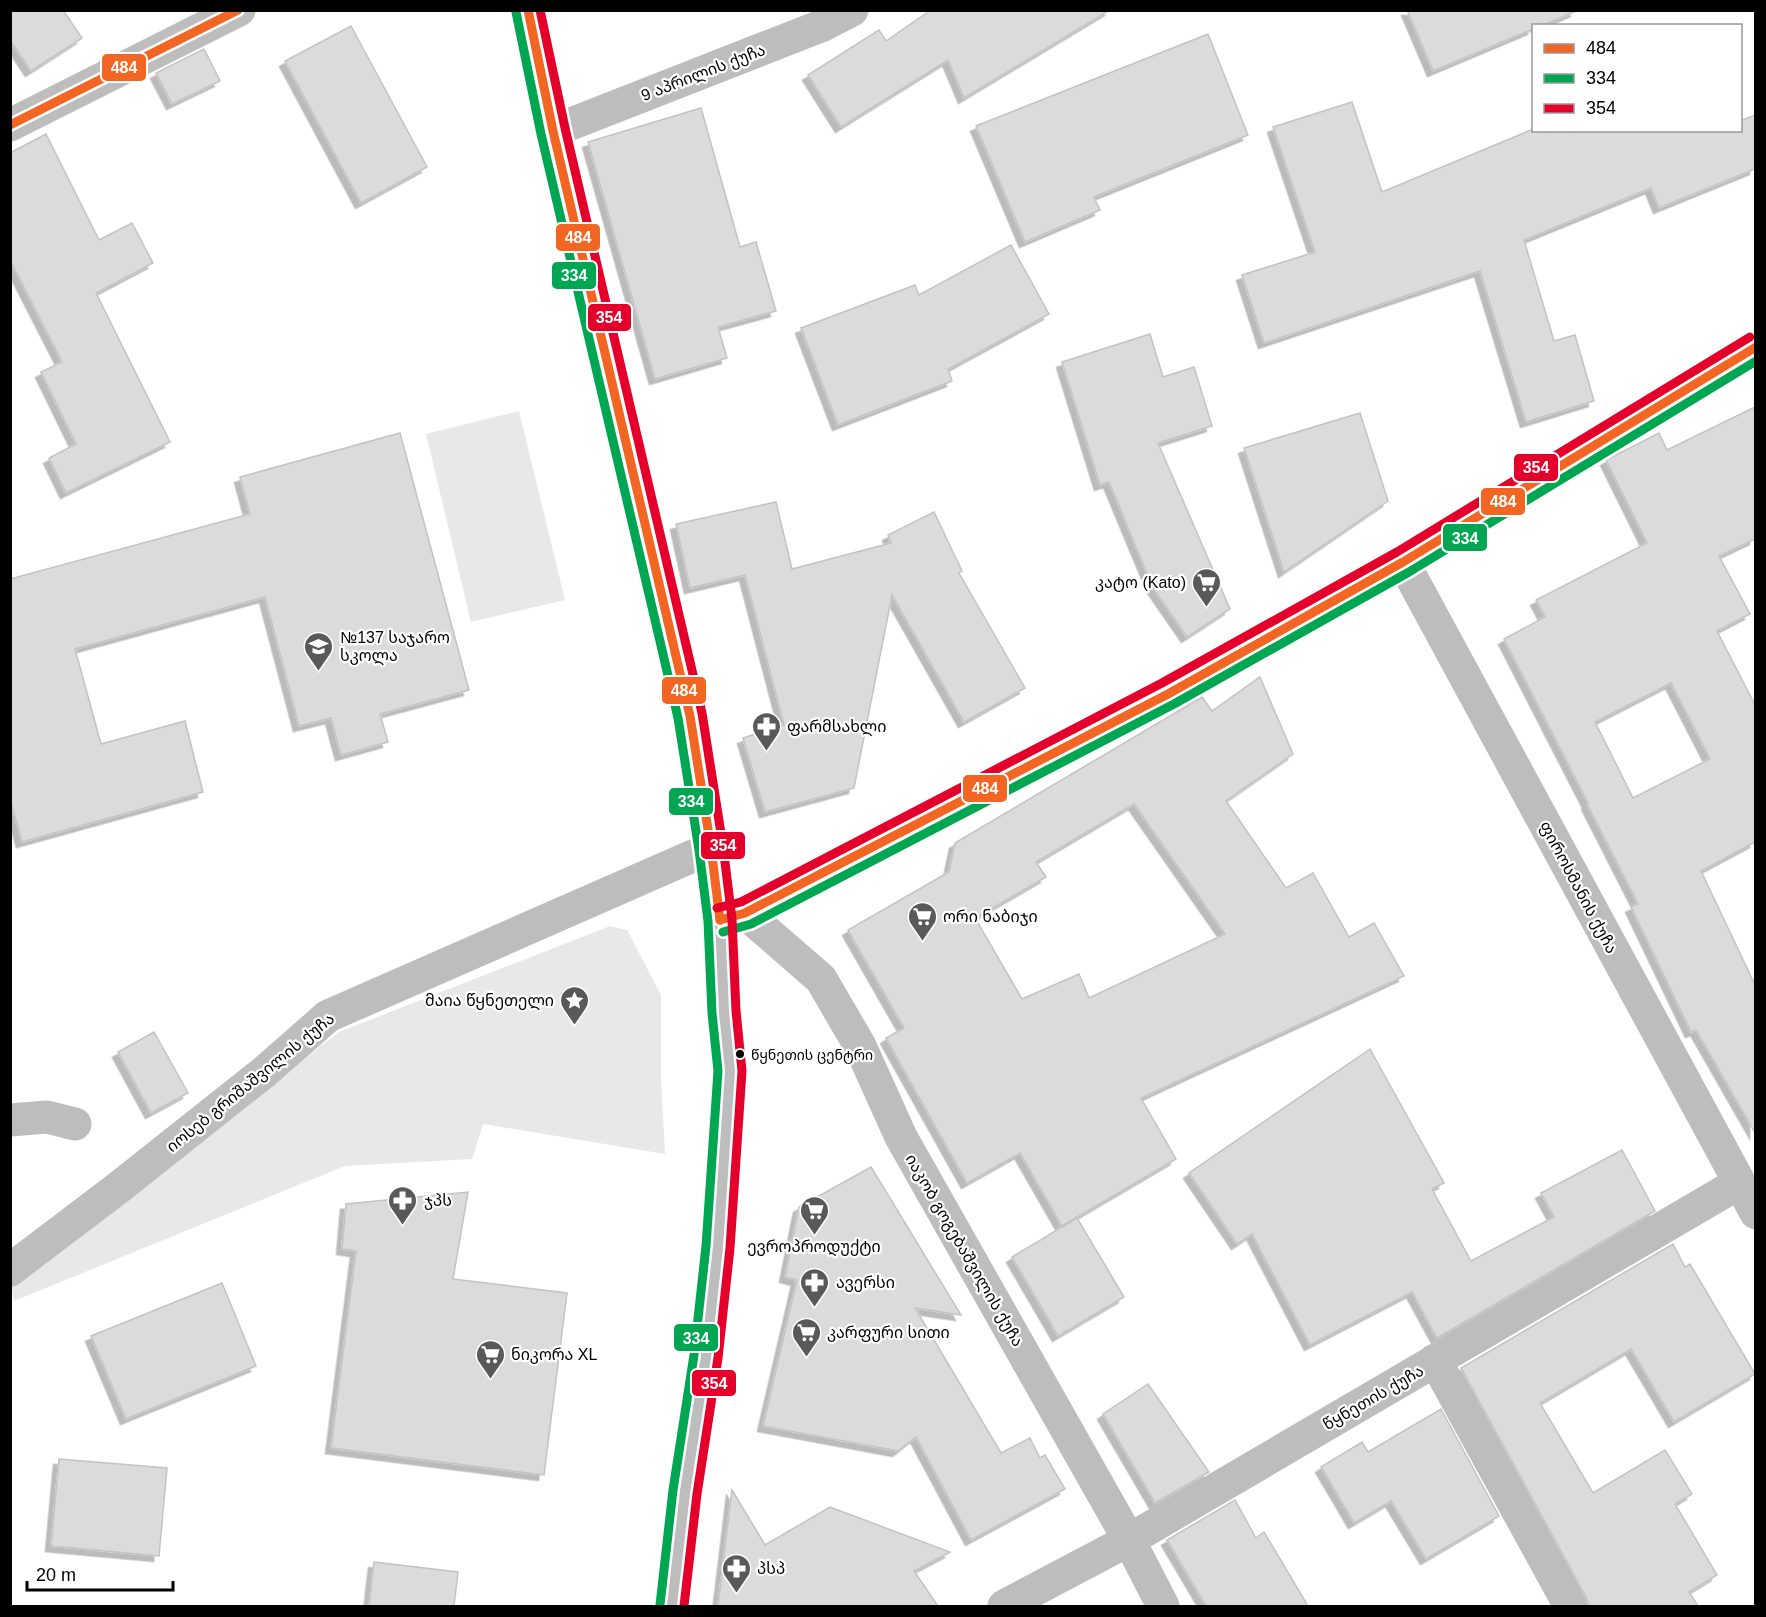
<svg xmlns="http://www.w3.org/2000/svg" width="1766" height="1617" font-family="Arial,'Noto Sans Georgian',sans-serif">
	<defs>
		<filter id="shadow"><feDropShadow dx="-5.5" dy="5.5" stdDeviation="0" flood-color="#0004"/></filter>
	</defs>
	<rect width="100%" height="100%" fill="#fff"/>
	<g fill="#e8e8e8">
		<path d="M519,411L565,600L471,622L426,434Z"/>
		<path d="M610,926L627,930L661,995V1078L665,1154L483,1124L472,1159L345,1166L14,1301L10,1283L339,1032Z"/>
	</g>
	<g fill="#dbdbdb" stroke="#c3c3c3" stroke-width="1.5" fill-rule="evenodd" filter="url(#shadow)">
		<path d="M10,10H63L82,38L31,71L10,40Z"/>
		<path d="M931,10H1110L964,98L948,60L841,127L808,75L879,30L886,41Z"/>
		<path d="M1407,10H1576V11L1541,26H1533V29L1433,71Z"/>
		<path d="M351,26L427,167L361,203L285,61Z"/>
		<path d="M1208,34L1248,135L1094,197L1100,210L1025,242L976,126Z"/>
		<path d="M204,49L220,81L172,104L156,73Z"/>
		<path d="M1352,102L1382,192L1531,130H1740V121L1755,115V169L1659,208L1651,188L1524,240L1554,341L1575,335L1594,401L1526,422L1480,271L1264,343L1242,275L1315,252L1273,127Z"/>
		<path d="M701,108L740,247L756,242L776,311L718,327L727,358L655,379L588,142Z"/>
		<path d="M46,134L99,240L132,223L153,263L96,293L170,442L66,493L49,458L76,444L41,372L62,362L10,260V153Z"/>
		<path d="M1011,245L1049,314L948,369L952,381L838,425L801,328L915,285L919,295Z"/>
		<path d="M1150,334L1163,377L1194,367L1212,426L1158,443L1230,609L1187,637L1153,588L1109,482L1100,485L1062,362Z"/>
		<path d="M1755,407V539L1719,556L1750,614L1717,631L1755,705V842L1701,871L1755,985V1133L1696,1030L1691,1032L1631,907L1638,904L1587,804L1588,803L1504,639L1545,617L1536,600L1647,543L1606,460L1659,433L1667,450ZM1671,683L1710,759L1633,798L1595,722Z"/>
		<path d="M1360,413L1388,501L1284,572L1244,448Z"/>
		<path d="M400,433L469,690L380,714L388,742L341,755L331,718L299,726L265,597L75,649L101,744L185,721L203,792L22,842L10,799V579L250,514L240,477Z"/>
		<path d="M776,502L792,569L891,543L888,535L934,512L962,571L959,573L1025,688L964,722L892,595L854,788L765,812L743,738L784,725L745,575L690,588L676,524Z"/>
		<path d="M1260,677L1293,754L1226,801L1286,888L1313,873L1349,937L1374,923L1404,976L1141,1098L1176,1159L1062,1226L1020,1153L967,1183L886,1038L904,1028L848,930L949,872L955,843L1202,697L1212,711ZM1134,804L1225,934L1089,998L1079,974L1022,999L975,918L1046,877L1036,862Z"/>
		<path d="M154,1032L188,1093L151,1113L118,1052Z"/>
		<path d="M1370,1049L1444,1183L1432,1189L1471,1261L1554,1217L1541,1193L1622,1150L1655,1211L1437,1338L1412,1292L1310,1345L1252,1234L1237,1244L1189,1173Z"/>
		<path d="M871,1167L961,1315L915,1308L1001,1453L1030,1438L1040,1458L1045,1455L1065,1489L971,1540L916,1437L898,1451L763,1426L797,1280L785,1277L799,1207Z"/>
		<path d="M468,1192L453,1279L567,1293L544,1475L331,1448L356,1251L342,1249L346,1204Z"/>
		<path d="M1077,1218L1124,1297L1058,1336L1012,1257Z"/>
		<path d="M1673,1244L1685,1267L1690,1264L1755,1374L1674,1422L1631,1349L1540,1403L1593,1493L1665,1450L1692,1494L1675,1504L1717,1575L1689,1592L1698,1606H1589L1586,1597L1461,1368Z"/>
		<path d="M222,1283L256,1366L126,1419L91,1336Z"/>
		<path d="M1148,1384L1209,1472L1155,1503L1103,1414Z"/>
		<path d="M1441,1409L1499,1516L1426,1559L1391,1501L1354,1523L1321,1467L1362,1442L1368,1452Z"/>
		<path d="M59,1459L167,1468L159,1556L51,1546Z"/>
		<path d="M732,1490L765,1545L830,1507L950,1552L914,1571L938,1606H718Z"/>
		<path d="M1235,1500L1256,1538L1264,1532L1308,1606H1206L1167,1540Z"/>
		<path d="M374,1562L458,1572L454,1606H369Z"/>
	</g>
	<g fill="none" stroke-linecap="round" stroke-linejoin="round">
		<defs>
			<path id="major" d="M528,10L553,131L690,716L711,848L720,920L724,1012L730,1071L718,1247L706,1357L685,1492L672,1606"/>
		</defs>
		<use href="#major" stroke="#dbdbdb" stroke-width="36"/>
		<g stroke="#bdbdbd" stroke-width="33">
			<path d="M10,125L239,10"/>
			<path d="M553,131L821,26L852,10"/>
			<path d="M1403,562L1756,1213"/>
			<path d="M745,913L821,979L860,1046L901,1137L1129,1540L1163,1606"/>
			<path d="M720,920L745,913L1168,694L1403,562L1756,347"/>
			<path d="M10,1120L47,1117L75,1124"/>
			<path d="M10,1270L118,1188L263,1073L328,1016L711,848"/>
			<path d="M1435,1360L1570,1606"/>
			<path d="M1004,1606L1129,1540L1739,1183"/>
		</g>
		<use href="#major" stroke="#bdbdbd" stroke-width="33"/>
		<defs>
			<g id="bus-1">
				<path d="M528,10L553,131L690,716L711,848L720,920"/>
				<path d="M10,125L238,10"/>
				<path d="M720,920L745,913L1168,694L1403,562L1756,347"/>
			</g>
			<g id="bus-2">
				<path d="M516,12L541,134L678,718L699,850L708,921L712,1013L718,1071L706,1246L694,1355L673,1490L660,1605"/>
				<path d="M723,932L751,924L1174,704L1409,572L1756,361"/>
			</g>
			<g id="bus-3">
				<path d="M540,10L565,128L702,713L723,846L732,919L736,1011L742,1071L730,1248L718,1358L697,1494L684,1606"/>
				<path d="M717,908L741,902L1162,683L1397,552L1750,337"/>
			</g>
		</defs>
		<use href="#bus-1" stroke="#fff" stroke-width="14"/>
		<use href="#bus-2" stroke="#fff" stroke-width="14"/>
		<use href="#bus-3" stroke="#fff" stroke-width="14"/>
		<use href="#bus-1" stroke="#f26522" stroke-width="9"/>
		<use href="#bus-2" stroke="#00a651" stroke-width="9"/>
		<use href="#bus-3" stroke="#e4002b" stroke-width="9"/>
	</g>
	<defs>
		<symbol id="supermarket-pin" viewBox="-11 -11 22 30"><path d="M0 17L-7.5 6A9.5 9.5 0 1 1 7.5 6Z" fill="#595959" stroke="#fff"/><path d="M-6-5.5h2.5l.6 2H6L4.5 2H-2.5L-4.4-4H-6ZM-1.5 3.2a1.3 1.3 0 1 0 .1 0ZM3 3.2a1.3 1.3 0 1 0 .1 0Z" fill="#fff"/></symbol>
		<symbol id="school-pin" viewBox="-11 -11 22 30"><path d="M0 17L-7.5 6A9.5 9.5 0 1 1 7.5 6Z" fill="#595959" stroke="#fff"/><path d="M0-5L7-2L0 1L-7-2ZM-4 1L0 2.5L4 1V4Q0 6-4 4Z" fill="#fff"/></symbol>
		<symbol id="pharmacy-pin" viewBox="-11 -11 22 30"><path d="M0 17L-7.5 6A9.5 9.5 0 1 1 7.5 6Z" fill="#595959" stroke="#fff"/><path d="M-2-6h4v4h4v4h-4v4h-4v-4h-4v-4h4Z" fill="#fff"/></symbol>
		<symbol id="sight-pin" viewBox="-11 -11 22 30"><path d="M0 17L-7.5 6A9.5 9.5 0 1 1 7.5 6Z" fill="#595959" stroke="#fff"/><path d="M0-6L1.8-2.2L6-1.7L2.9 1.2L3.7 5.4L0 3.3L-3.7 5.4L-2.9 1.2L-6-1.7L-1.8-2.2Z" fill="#fff"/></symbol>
	</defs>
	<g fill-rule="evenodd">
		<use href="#supermarket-pin" x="1190" y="566" width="33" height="45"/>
		<use href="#school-pin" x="302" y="630" width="33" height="45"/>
		<use href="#pharmacy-pin" x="750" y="710" width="33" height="45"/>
		<use href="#supermarket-pin" x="906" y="900" width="33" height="45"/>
		<use href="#sight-pin" x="558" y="984" width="33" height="45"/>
		<use href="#pharmacy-pin" x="386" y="1184" width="33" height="45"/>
		<use href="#supermarket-pin" x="798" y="1194" width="33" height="45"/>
		<use href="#pharmacy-pin" x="798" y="1266" width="33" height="45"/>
		<use href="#supermarket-pin" x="790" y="1316" width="33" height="45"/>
		<use href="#supermarket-pin" x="474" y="1338" width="33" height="45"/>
		<use href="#pharmacy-pin" x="720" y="1552" width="33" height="45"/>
	</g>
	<circle fill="#000" stroke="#fff" stroke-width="2" cx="740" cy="1054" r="5"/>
	<g text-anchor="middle" stroke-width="4.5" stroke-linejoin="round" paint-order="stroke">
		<g font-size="14" fill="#000" stroke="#fff" text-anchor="start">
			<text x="751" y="1060">წყნეთის ცენტრი</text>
		</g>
		<g font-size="16" fill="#000" stroke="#fff">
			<text transform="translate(703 72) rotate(-21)" y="6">9 აპრილის ქუჩა</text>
			<text transform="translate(1579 887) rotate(62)" y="6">ფიროსმანის ქუჩა</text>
			<text transform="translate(250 1082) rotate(-39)" y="6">იოსებ გრიშაშვილის ქუჩა</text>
			<text transform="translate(965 1250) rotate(60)" y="6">იაკობ გოგებაშვილის ქუჩა</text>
			<text transform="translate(1373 1397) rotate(-30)" y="6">წყნეთის ქუჩა</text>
		</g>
		<g font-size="16" fill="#000" stroke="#fff" text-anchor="start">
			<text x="1186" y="588" text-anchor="end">კატო (Kato)</text>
			<text x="340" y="643">№137 საჯარო<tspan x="340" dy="18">სკოლა</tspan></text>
			<text x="787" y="732">ფარმსახლი</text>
			<text x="943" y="922">ორი ნაბიჯი</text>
			<text x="554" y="1006" text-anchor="end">მაია წყნეთელი</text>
			<text x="424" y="1206">ჯპს</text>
			<text x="814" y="1252" text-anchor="middle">ევროპროდუქტი</text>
			<text x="836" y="1288">ავერსი</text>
			<text x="827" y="1338">კარფური სითი</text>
			<text x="511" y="1360">ნიკორა XL</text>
			<text x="757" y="1574">პსპ</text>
		</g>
	</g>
	<g stroke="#fff" stroke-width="2">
		<rect x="101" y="53" width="46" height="29" rx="6" fill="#f26522"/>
		<rect x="555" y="223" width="46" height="29" rx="6" fill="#f26522"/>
		<rect x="551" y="261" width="46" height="29" rx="6" fill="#00a651"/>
		<rect x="587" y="303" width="45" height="29" rx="6" fill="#e4002b"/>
		<rect x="1513" y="453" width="46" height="29" rx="6" fill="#e4002b"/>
		<rect x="1480" y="487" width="46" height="29" rx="6" fill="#f26522"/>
		<rect x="1442" y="523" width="46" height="29" rx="6" fill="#00a651"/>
		<rect x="661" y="676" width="46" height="29" rx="6" fill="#f26522"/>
		<rect x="962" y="774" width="46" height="29" rx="6" fill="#f26522"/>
		<rect x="668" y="787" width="46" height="29" rx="6" fill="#00a651"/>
		<rect x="700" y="831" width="46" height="29" rx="6" fill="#e4002b"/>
		<rect x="673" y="1323" width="46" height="29" rx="6" fill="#00a651"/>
		<rect x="691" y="1369" width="46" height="28" rx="6" fill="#e4002b"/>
	</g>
	<g font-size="16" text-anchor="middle" font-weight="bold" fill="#fff">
		<text x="124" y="73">484</text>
		<text x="578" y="243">484</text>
		<text x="574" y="281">334</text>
		<text x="609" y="323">354</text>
		<text x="1536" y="473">354</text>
		<text x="1503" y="507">484</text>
		<text x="1465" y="544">334</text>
		<text x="684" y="696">484</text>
		<text x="985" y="794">484</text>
		<text x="691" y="807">334</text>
		<text x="723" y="851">354</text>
		<text x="696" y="1344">334</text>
		<text x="714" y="1389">354</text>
	</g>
	<rect width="1766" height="1617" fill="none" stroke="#000000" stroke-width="24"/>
	<rect x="1532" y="24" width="210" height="108" fill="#ffffff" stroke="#999999" stroke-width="1.5"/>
	<rect x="1544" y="44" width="30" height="9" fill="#f26522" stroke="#999999" stroke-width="1.5"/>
	<text x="1586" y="54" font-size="18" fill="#000000">484</text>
	<rect x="1544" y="74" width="30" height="9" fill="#00a651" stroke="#999999" stroke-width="1.5"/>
	<text x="1586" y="84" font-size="18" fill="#000000">334</text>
	<rect x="1544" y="104" width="30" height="9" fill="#e4002b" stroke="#999999" stroke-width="1.5"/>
	<text x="1586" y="114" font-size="18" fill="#000000">354</text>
	<path d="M27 1581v9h146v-9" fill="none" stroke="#000000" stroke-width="3"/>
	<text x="36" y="1581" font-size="18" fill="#000000" stroke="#ffffff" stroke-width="4.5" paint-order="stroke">20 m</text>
</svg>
